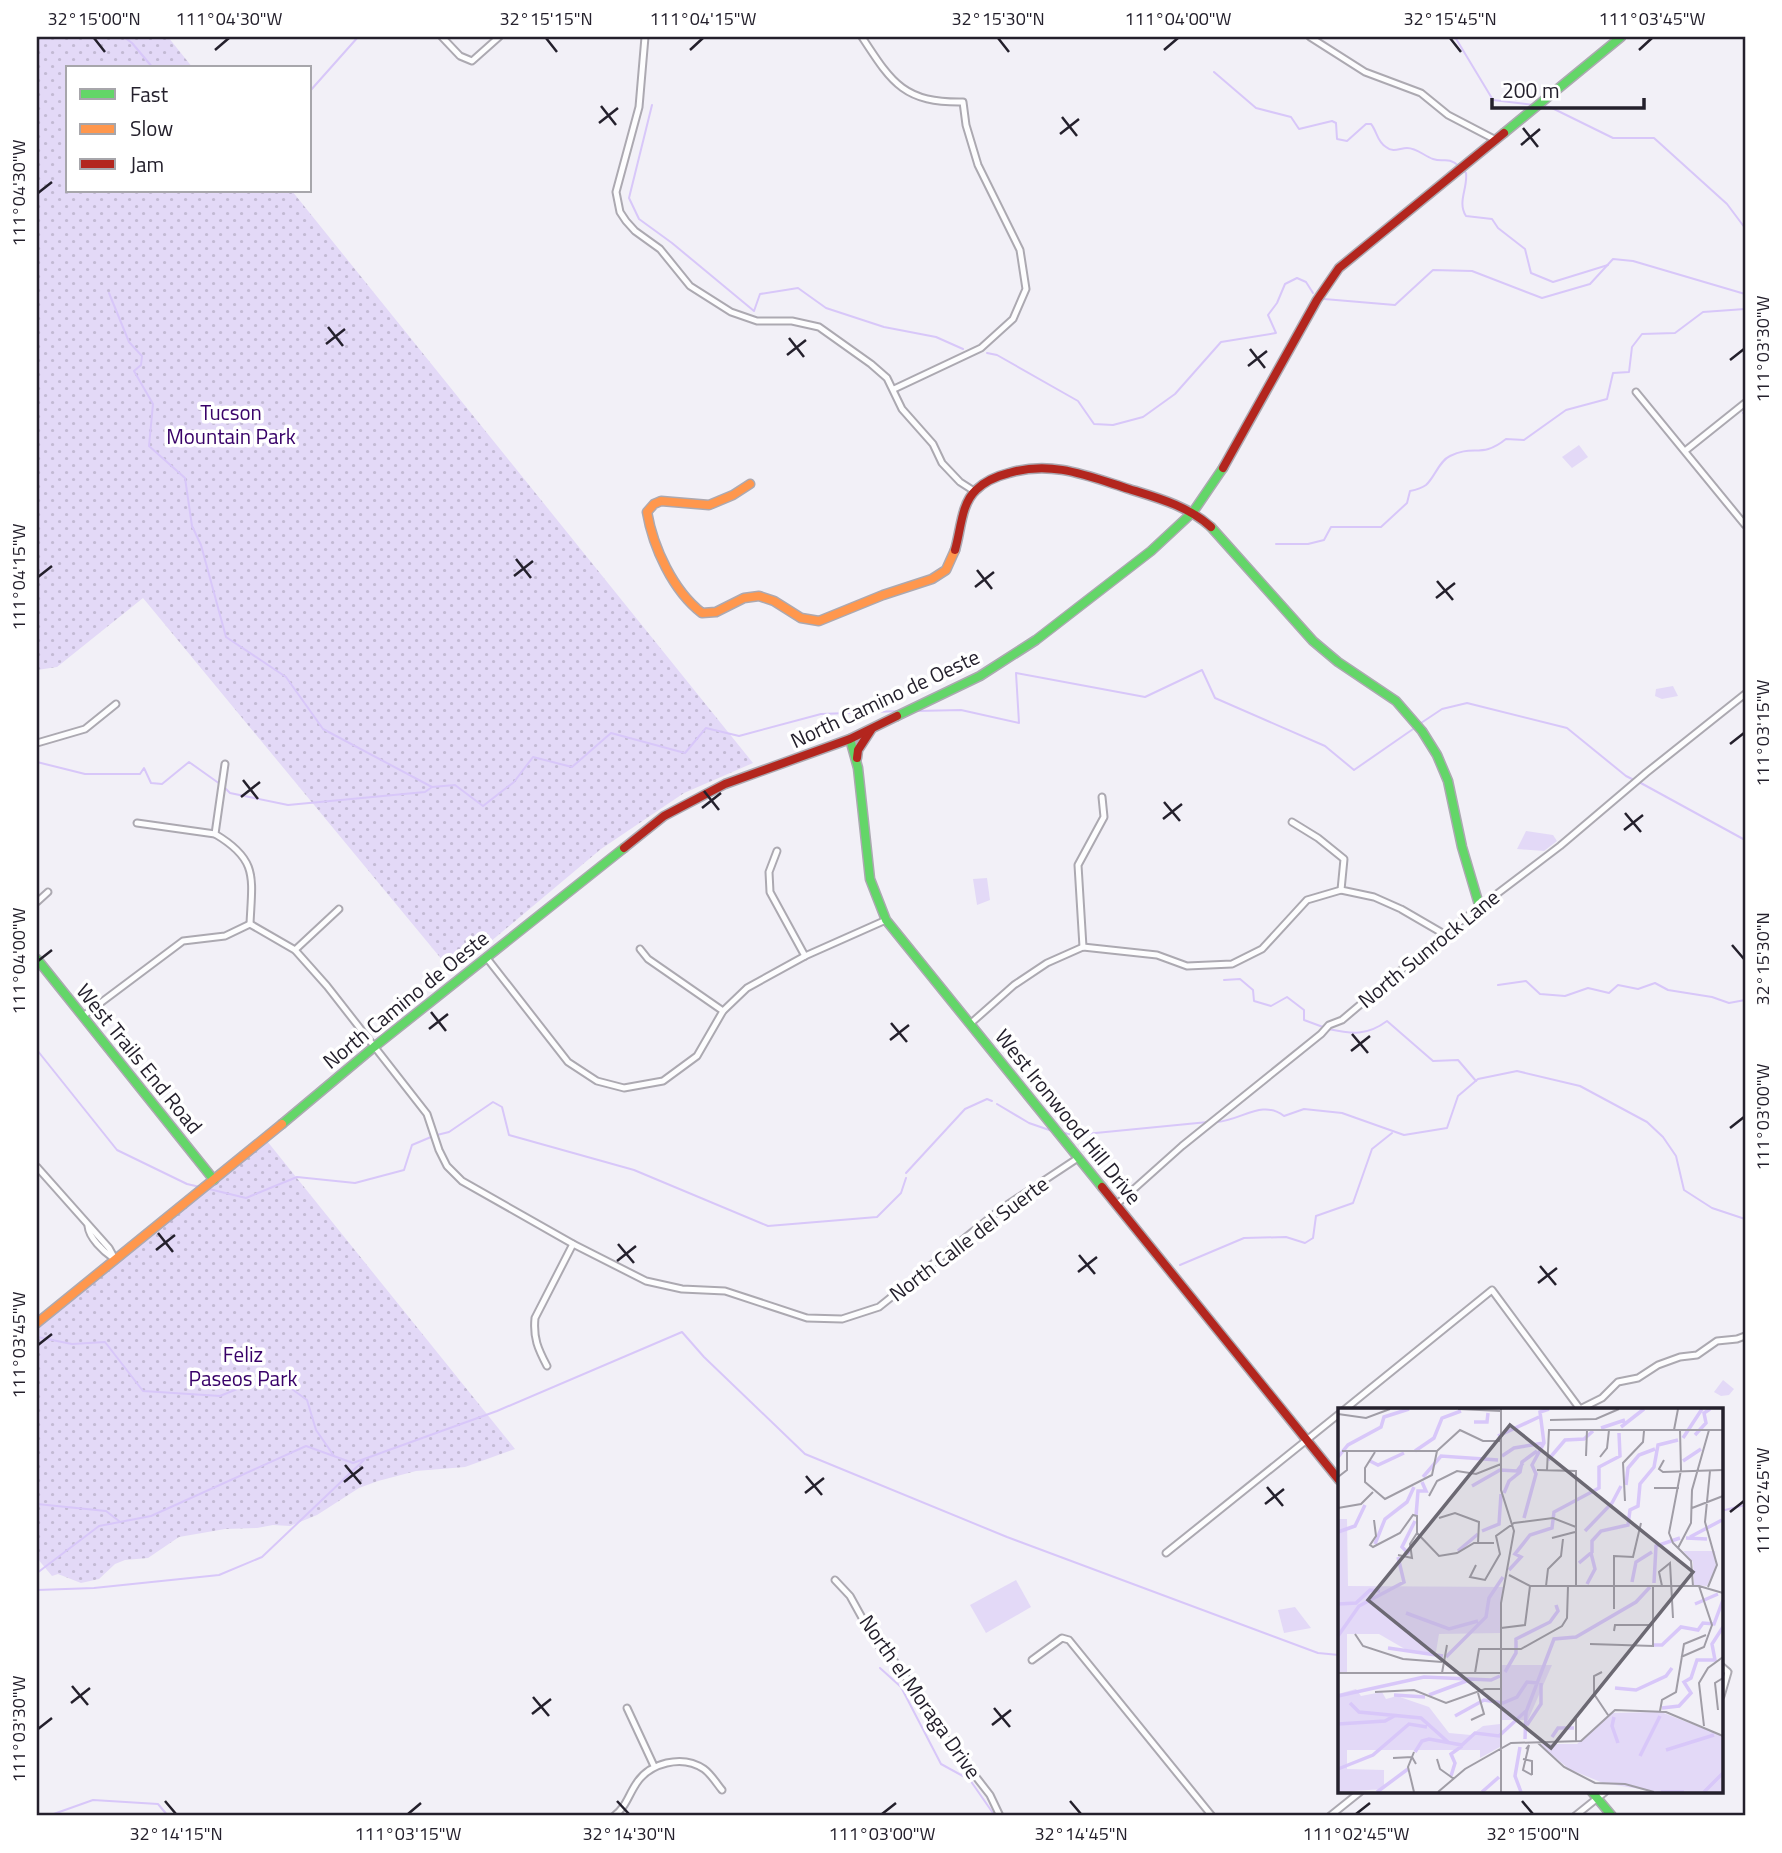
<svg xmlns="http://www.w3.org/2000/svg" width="1782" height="1853" font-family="'Titillium Web',sans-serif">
	<defs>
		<pattern id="grass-dots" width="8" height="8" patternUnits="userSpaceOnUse" patternTransform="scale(1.75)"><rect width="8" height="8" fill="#e3d9f7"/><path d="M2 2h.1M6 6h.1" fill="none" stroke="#c3bad4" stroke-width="1.8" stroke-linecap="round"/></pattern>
	</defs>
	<rect width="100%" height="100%" fill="#f2f0f7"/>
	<g fill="url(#grass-dots)">
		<path d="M37,37H168L193,68H68V191H292L753,763L684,793L601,849L453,973L143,598L57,667L37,670Z"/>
		<path d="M267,1141L515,1449L465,1467L416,1471L378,1481L359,1488L317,1515L290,1526L273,1525L257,1528L225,1529L179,1537L148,1558L125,1560L115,1564L99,1579L81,1583L58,1574L52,1576L37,1558V1328Z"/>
	</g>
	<g fill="#e3d9f7">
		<path d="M1579,445L1588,457L1572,468L1562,457Z"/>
		<path d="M1673,686L1678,696L1662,699L1655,696L1656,689Z"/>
		<path d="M1526,831L1553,835L1557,841L1544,851L1517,849Z"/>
		<path d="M987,878L990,900L977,905L973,879Z"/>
		<path d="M1723,1380L1734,1389L1729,1395L1721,1396L1714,1392Z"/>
		<path d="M1016,1580L1031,1607L986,1633L970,1605Z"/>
		<path d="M1295,1607L1311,1628L1284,1633L1278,1610Z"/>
	</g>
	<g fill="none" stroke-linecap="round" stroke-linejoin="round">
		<g stroke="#d8c7f9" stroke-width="2">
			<path d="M124,37L132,43L153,68"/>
			<path d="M1455,37L1493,100L1534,105"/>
			<path d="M1214,72L1256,108L1291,117L1299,129L1332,121L1336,123L1337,139L1347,141L1366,124H1371C1377,131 1377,142 1386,147C1393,153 1400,148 1407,148C1417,148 1424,156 1433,159C1444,163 1447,156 1459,166"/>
			<path d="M310,91L358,37"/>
			<path d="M652,105L629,198L639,219L672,243L754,311L760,294L798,288L826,308L884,327L936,337L963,349"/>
			<path d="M1543,106L1550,107L1613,138H1654L1727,204L1745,228"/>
			<path d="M1463,170L1466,173C1468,188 1457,202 1466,216L1492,219L1498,228L1525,249L1531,273L1553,282L1608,265"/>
			<path d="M109,293L129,342L142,356L141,365L134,371L153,404L149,446L185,478L192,526L201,545L226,637L286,677L323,729L432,787"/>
			<path d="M1324,299L1395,305L1433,270L1472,271L1542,298L1590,284L1613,259L1633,261L1745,294"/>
			<path d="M987,353L997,355L1078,401L1094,424L1113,425L1143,417L1175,394L1221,342L1276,333L1268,315L1277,303L1285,284L1297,278L1306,282L1313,293"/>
			<path d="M1743,413L1745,412"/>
			<path d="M1276,544H1308L1324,540L1331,527H1381L1407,503L1410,491C1415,490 1422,488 1426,485C1435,477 1439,461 1450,456C1474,444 1481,459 1506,439L1524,440L1566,410L1607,399L1613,373L1629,372L1632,347L1642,334L1675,333L1703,312L1745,309"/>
			<path d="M916,711L961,710L1019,723L1016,673L1145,697L1202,670L1215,698L1325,746L1354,770L1416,727"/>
			<path d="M1421,723L1442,709L1467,703L1567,728L1626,776L1634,780"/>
			<path d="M37,762L85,774H140L144,768L151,783L162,784L189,762L220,784"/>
			<path d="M1639,782L1745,840"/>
			<path d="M225,788L230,793L288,805L425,792L432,787L455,785L483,806L514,782L533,757L572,767L611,733L685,753L706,728L739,736L821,714L900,711"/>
			<path d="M1224,980L1240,979L1253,990L1254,1001L1271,1006L1287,997L1304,1010V1020L1323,1027"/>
			<path d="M1498,985L1526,981L1540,994L1565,996L1588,988L1609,993L1618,985L1638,989L1655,983L1668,990L1712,997L1729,1003L1745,1000"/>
			<path d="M1328,1029C1352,1034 1367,1036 1387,1021L1433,1061L1458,1060L1476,1081"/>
			<path d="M37,1050L117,1150L187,1184L200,1187"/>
			<path d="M997,1104L1029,1123L1055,1132"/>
			<path d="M1217,1122C1242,1120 1262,1099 1284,1116L1304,1109L1342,1113L1404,1135L1447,1128L1458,1096L1478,1079L1517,1071L1580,1086L1647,1122L1663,1137L1676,1156L1684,1190L1712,1208L1745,1219"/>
			<path d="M1064,1133L1075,1135L1208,1122"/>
			<path d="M437,1135L449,1132L493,1102L502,1107L509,1135L634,1170L768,1226L877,1217L901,1193L906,1178"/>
			<path d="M906,1173L965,1109L987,1099L992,1101"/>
			<path d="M209,1189L246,1198L297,1177L355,1183L404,1170L412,1145L431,1137"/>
			<path d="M1180,1265L1244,1238L1286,1237L1305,1243L1313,1238L1316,1216L1353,1203L1372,1149L1392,1133"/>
			<path d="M37,1337L72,1344L105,1342L143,1391L220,1396L242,1387L285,1384L307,1400L316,1430L334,1456"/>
			<path d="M37,1504L106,1511L119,1521"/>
			<path d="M1721,1511L1745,1505"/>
			<path d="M37,1573L99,1526L151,1516L306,1446L353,1463L497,1411L682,1332L704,1357L805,1454L1007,1537L1318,1653L1339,1655"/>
			<path d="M37,1590L94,1588L219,1575L262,1557L364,1460"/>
			<path d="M880,1668L901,1687L941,1764L970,1780L995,1816"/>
			<path d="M48,1816L93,1800L158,1804L168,1816"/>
		</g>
		<defs>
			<g id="street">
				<path d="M442,37L460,56L472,61L499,37"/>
				<path d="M645,37L639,107L616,192L620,212L626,221L635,231L660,249L690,286L731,312L757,321H792L819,327L871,364L887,378L902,409L933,444L942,463L960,482L974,491"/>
				<path d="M862,37C892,83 904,103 963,102L966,125L978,165L1020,250L1026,289L1013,319L981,348L894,389"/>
				<path d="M1310,37L1365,72L1421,93L1448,115L1494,139"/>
				<path d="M1636,392L1745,525"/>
				<path d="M1685,451L1745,403"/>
				<path d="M37,743L85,729L116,704"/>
				<path d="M225,764L215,834C259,860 252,878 250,924"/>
				<path d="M1292,822L1318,838L1344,859L1341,890L1374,897L1401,909L1444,934"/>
				<path d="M137,823L215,834"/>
				<path d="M777,851L769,872L770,892L805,956"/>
				<path d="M37,902L48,892"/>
				<path d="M1083,947L1078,865L1104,817L1102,797"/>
				<path d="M640,949L648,959L723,1011"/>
				<path d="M295,950L339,909"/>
				<path d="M486,957L568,1062L597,1081L624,1088L663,1081L697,1056L723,1011L747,988L805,956L886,920"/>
				<path d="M83,1016L183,941L225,936L250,924L295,950L327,986L427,1114L439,1150L447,1166L462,1181L573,1244L646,1281L682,1289L725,1291L807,1318L842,1319L879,1307L1001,1209L1078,1158"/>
				<path d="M970,1024L1014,985L1047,963L1083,947L1157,955L1187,966L1232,964L1262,949L1307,900L1341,890"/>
				<path d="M37,1167L109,1248L115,1259"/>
				<path d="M1116,1205L1182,1146L1321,1034L1329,1025L1342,1020L1444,934L1560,846L1646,773L1745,694"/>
				<path d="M88,1226C89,1238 103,1251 113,1258"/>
				<path d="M547,1366C538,1349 533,1338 535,1318L573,1244"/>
				<path d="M1344,1410L1492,1290L1580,1409L1602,1398L1618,1382L1638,1378L1658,1365L1680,1357L1697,1355L1717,1341L1737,1339L1745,1336"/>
				<path d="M1166,1553L1339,1414"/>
				<path d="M835,1580L850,1596L876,1643L892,1658L938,1722L945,1737L990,1795L1000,1816"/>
				<path d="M1032,1660L1062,1638L1069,1640L1212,1816"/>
				<path d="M1721,1666L1728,1672L1721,1696"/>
				<path d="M627,1708L654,1766"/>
				<path d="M614,1816C626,1807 628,1796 636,1784C649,1763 682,1754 704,1769C711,1774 717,1784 722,1790"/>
				<path d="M1330,1816L1360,1792"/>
				<path d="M1575,1816L1605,1792"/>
			</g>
			<g id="fast">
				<path d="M1504,133L1621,37"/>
				<path d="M1211,527L1313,641L1338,662L1396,701L1422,731L1437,755L1448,781L1462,847L1480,908"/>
				<path d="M897,716L980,676L1036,640L1151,551L1193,512L1223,468"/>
				<path d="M850,739L858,768L870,879L886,920L1102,1187"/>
				<path d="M37,959L214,1180"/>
				<path d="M282,1124L374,1047L624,848"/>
				<path d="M1592,1792L1612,1816"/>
			</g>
			<g id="slow">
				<path d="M750,484L733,495L709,505L661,501L654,504L647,512C653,547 673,591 702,613L716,612L744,598L759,596L774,601L801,618L819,621L883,595L932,579L946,570L955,550"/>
				<path d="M37,1323L282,1124"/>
			</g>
			<g id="jam">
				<path d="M1223,468L1317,300L1339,268L1504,133"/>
				<path d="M955,550C961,530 961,504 976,490C985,481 997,476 1009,473C1052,460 1088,476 1129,489C1158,498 1188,506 1211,527"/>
				<path d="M857,758L858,750L871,730"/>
				<path d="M624,848L664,816L725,784L850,739L897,716"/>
				<path d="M1102,1187L1339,1480"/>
			</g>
		</defs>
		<use href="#street" stroke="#aca9b1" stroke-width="9"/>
		<use href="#fast" stroke="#aca9b1" stroke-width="11"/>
		<use href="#slow" stroke="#aca9b1" stroke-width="11"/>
		<use href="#jam" stroke="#aca9b1" stroke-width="11"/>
		<use href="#street" stroke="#fdfdfe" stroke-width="5"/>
		<use href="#fast" stroke="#63d668" stroke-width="8"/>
		<use href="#slow" stroke="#ff974d" stroke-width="8"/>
		<use href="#jam" stroke="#b3261e" stroke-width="8"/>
	</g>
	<path fill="none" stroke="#24202c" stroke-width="2.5" d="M94,38L105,52M546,38L557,52M998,38L1009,52M1450,38L1461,52M215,50L229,38M690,50L703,38M1164,50L1178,38M1639,50L1652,38M601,106L616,125M1062,117L1077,136M599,123L618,108M1523,128L1538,147M1060,134L1079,119M1521,145L1540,129M38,193L52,182M328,327L343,346M789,338L804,357M326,344L345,329M1250,349L1265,368M787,355L806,340M1730,360L1744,349M1248,366L1267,351M516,559L531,578M977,570L992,589M514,576L533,561M38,577L52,566M1437,581L1453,600M975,587L994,572M1436,598L1455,583M1730,744L1744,733M243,780L258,799M704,791L719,810M241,797L260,782M1164,802L1180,821M702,808L721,793M1625,813L1641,832M1163,819L1182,804M1624,830L1643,815M1732,945L1744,959M38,961L52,950M431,1012L446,1031M891,1023L907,1042M429,1029L448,1014M1352,1034L1368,1053M890,1040L909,1025M1351,1051L1370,1036M1730,1128L1744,1117M158,1233L173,1252M618,1244L634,1263M156,1250L175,1235M1079,1255L1095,1274M617,1261L636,1246M1540,1266L1556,1285M1078,1272L1097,1257M1538,1283L1557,1268M38,1345L52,1334M345,1465L361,1484M806,1476L822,1495M344,1482L363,1467M1267,1487L1283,1506M805,1493L824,1478M1265,1504L1284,1489M1730,1512L1744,1501M72,1686L88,1705M533,1697L549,1716M71,1703L90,1688M994,1708L1010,1727M532,1714L551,1699M992,1725L1011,1710M38,1729L52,1718M165,1801L176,1814M617,1801L629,1814M1070,1801L1081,1814M1522,1801L1533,1814M408,1814L421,1803M882,1814L896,1803M1356,1814L1370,1803"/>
	<g text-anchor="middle" stroke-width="7" stroke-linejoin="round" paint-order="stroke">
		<g font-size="21" fill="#380168" stroke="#fff">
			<text x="231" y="420">Tucson<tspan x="231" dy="24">Mountain Park</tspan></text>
			<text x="243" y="1362">Feliz<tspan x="243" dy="24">Paseos Park</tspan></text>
		</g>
		<g font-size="21" fill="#24202c" stroke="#fff">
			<text transform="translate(885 699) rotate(-25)" y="7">North Camino de Oeste</text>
			<text transform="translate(1429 949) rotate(-39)" y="7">North Sunrock Lane</text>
			<text transform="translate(406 1000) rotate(-39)" y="7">North Camino de Oeste</text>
			<text transform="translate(139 1059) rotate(51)" y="7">West Trails End Road</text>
			<text transform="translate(1068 1117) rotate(51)" y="7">West Ironwood Hill Drive</text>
			<text transform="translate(969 1239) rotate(-37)" y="7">North Calle del Suerte</text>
			<text transform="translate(920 1697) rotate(55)" y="7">North el Moraga Drive</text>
		</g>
	</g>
	<g transform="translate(1338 1408)">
		<rect width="385" height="385" fill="#f2f0f7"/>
		<path d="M0,111H9L10,178L165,179L162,225L101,226L98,244H72L41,226H9V264H0ZM345,143H377L378,159L369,178L356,177L355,154ZM164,257H214L190,312H164ZM18,281L23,288L44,284L48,291L59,288L91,299L111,325L133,327L145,318L162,316V339L142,350V342H9V361L46,362V381L0,384V286ZM323,304L385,328V384H320L265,375L231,361L201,336H239L272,305Z" fill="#e3d9f7"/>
		<path fill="none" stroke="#d8c7f9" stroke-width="3.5" d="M136,14H149L150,5M283,19L306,1M263,20L287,12M357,27L368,15L366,5L372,1M160,28L201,9M345,30L364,1M77,43L96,30L104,10L123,3M164,48L176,40L206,35M0,49L10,37L43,19L46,9L71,1M210,52L227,32L246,31L255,23M32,53L40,57L66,45M345,53L363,41M85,69L103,48L160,52M288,77L290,60L301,47L317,41M134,78L162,62L179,63L185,55M166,85L171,73L182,64L184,54L199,43M78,108L80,83H88L84,74M186,110L198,66L194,57L206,35L202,4L211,1M144,123L161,116L163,86M247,123L274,95L283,78M0,124L17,118L27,97M352,129L384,112M348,130L369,131M37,136L47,111L69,94L76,79M120,143L140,126M71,146L64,139L77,113M241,155L254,144V133L263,123L290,117L292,102L300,98L302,76L316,59L320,37L340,32M171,162L183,149L177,146L192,127L214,120L216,104L261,80V59L282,48L281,25M294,174L298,154L314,144M316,175L318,138L342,130M249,176L257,161L253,145M0,196L18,195L32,182L42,183M357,196L380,186M68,205L111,221L140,213M0,228L21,198L66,174L60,149M315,237H324L343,219L360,222L365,215L376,216L385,192M50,240L105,248M108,249L148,209L151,190L165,169M167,264L178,245V231L212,214L220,203L218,197M277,280L298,282L328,268L334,260M56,287L87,289M91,287L131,272M0,288L86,269L153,272L162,268M12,295L21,304L83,310L110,334M324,300L341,298L353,285L346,274L353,270L359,252H377L374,236L385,219M117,308L146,292L165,295L179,289L189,274L200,275M276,309L274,318L280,335M0,316L47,313L58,307M189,317L203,296V275M214,329L220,320H236M187,331L188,304L216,231L238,229L298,194L312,179M182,339L177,368L183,384M328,342L376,327M77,344L84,333L91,331L124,337L137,325L161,328L189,302M302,348L322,308M0,361L35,347L71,316L89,319M113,368L117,355L113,346L124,338M39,384L70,361M144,384L161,369M323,384H346M366,384L385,365"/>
		<path fill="none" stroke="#a09da6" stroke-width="2" d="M120,1L163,3M163,1V82L176,123L163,195V384M0,6L28,10L52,1M212,12L258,11L281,1M336,22L340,1M342,22L343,62L331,125L335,135L353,153L355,178M4,43H99L122,22L145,33H163M37,44L27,60V74L47,91L94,67L99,43M248,48L249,22M262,49L269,40L271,22M326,52L321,61L325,64L385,62M199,62L238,63V178M209,62L211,22H385M0,69L9,62V43M316,80H341M91,88L99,73L119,63L138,66L163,56M287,93L285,55L305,34L306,23M0,100L23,96L35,84M354,100L385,88M101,110L117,105L141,114L140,135M36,112L38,128L32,137L35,139L62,125L75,107L79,108V125L101,148L119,145L136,135H156M214,130L237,124M340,140L353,115L354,82L371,22M60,147L74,150L72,136L79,125M138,157L132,169L147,172L162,146L158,128L176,115L215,110L238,119M171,167L192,178H361L385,185M208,178L210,161L223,148L225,131M324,178L321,164L332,155L335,210M370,179L379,157L367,114L372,63M276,201V148L295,149L303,115M163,220L187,217L192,178M276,223L277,217H315M17,226L25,238L65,251L104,254M252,236L315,238V178M343,249L366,239L374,217L361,178M264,264L256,268V286L270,307M0,265H164M104,265L109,237M137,265L141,241H183L224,218L229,210L230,178M37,284L76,282L108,295L147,281H163M380,302L377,275L385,270M322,303L324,292L338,284L346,236L368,227M238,311V334M133,312L146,306L140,285M366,318L361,275L370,260L385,249M200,335L226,359L257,375L287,376L316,384M188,341L191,337L185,362L194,367M55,350L74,349L78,356M99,351L102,361L116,371M185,351L194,353V367M76,384L70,359L76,344M100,384L127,361L173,335L243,333L277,302L328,304L385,328"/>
		<path fill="#6c6973" fill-opacity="0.15" stroke="#6c6973" stroke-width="3.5" d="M172,17L355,164L213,340L30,192Z"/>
		<rect width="385" height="385" fill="none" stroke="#24202c" stroke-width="3.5"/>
	</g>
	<rect width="1782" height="1853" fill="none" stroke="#ffffff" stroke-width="77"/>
	<rect x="66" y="66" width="245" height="126" fill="#ffffff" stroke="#a7a6ab" stroke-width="2"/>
	<rect x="80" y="89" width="35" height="10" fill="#63d668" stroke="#a7a6ab" stroke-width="2"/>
	<text x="130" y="102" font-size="21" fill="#24202c">Fast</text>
	<rect x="80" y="124" width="35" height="10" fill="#ff974d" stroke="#a7a6ab" stroke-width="2"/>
	<text x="130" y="136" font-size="21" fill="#24202c">Slow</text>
	<rect x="80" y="159" width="35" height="10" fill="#b3261e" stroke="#a7a6ab" stroke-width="2"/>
	<text x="130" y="172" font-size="21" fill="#24202c">Jam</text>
	<path d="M1492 98v10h152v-10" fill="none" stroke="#24202c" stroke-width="3.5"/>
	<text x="1502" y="98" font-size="21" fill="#24202c" stroke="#ffffff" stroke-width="5" paint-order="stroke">200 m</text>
	<rect x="38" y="38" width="1706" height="1776" fill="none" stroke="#24202c" stroke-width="2.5"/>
	<g font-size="18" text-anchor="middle" fill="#24202c">
		<text x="94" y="25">32°15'00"N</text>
		<text x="229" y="25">111°04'30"W</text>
		<text x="546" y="25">32°15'15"N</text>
		<text x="703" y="25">111°04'15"W</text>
		<text x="998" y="25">32°15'30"N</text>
		<text x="1178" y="25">111°04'00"W</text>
		<text x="1450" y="25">32°15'45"N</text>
		<text x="1652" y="25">111°03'45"W</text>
		<text transform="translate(19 193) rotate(-90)" y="6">111°04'30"W</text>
		<text transform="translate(1763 349) rotate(-90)" y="6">111°03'30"W</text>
		<text transform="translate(19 577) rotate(-90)" y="6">111°04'15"W</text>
		<text transform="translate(1763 733) rotate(-90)" y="6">111°03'15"W</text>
		<text transform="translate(1763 959) rotate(-90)" y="6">32°15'30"N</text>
		<text transform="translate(19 961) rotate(-90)" y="6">111°04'00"W</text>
		<text transform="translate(1763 1117) rotate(-90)" y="6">111°03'00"W</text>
		<text transform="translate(19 1345) rotate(-90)" y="6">111°03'45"W</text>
		<text transform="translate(1763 1501) rotate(-90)" y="6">111°02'45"W</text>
		<text transform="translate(19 1729) rotate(-90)" y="6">111°03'30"W</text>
		<text x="176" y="1840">32°14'15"N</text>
		<text x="408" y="1840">111°03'15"W</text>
		<text x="629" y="1840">32°14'30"N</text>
		<text x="882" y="1840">111°03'00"W</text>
		<text x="1081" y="1840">32°14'45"N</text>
		<text x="1356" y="1840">111°02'45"W</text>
		<text x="1533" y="1840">32°15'00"N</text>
	</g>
</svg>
